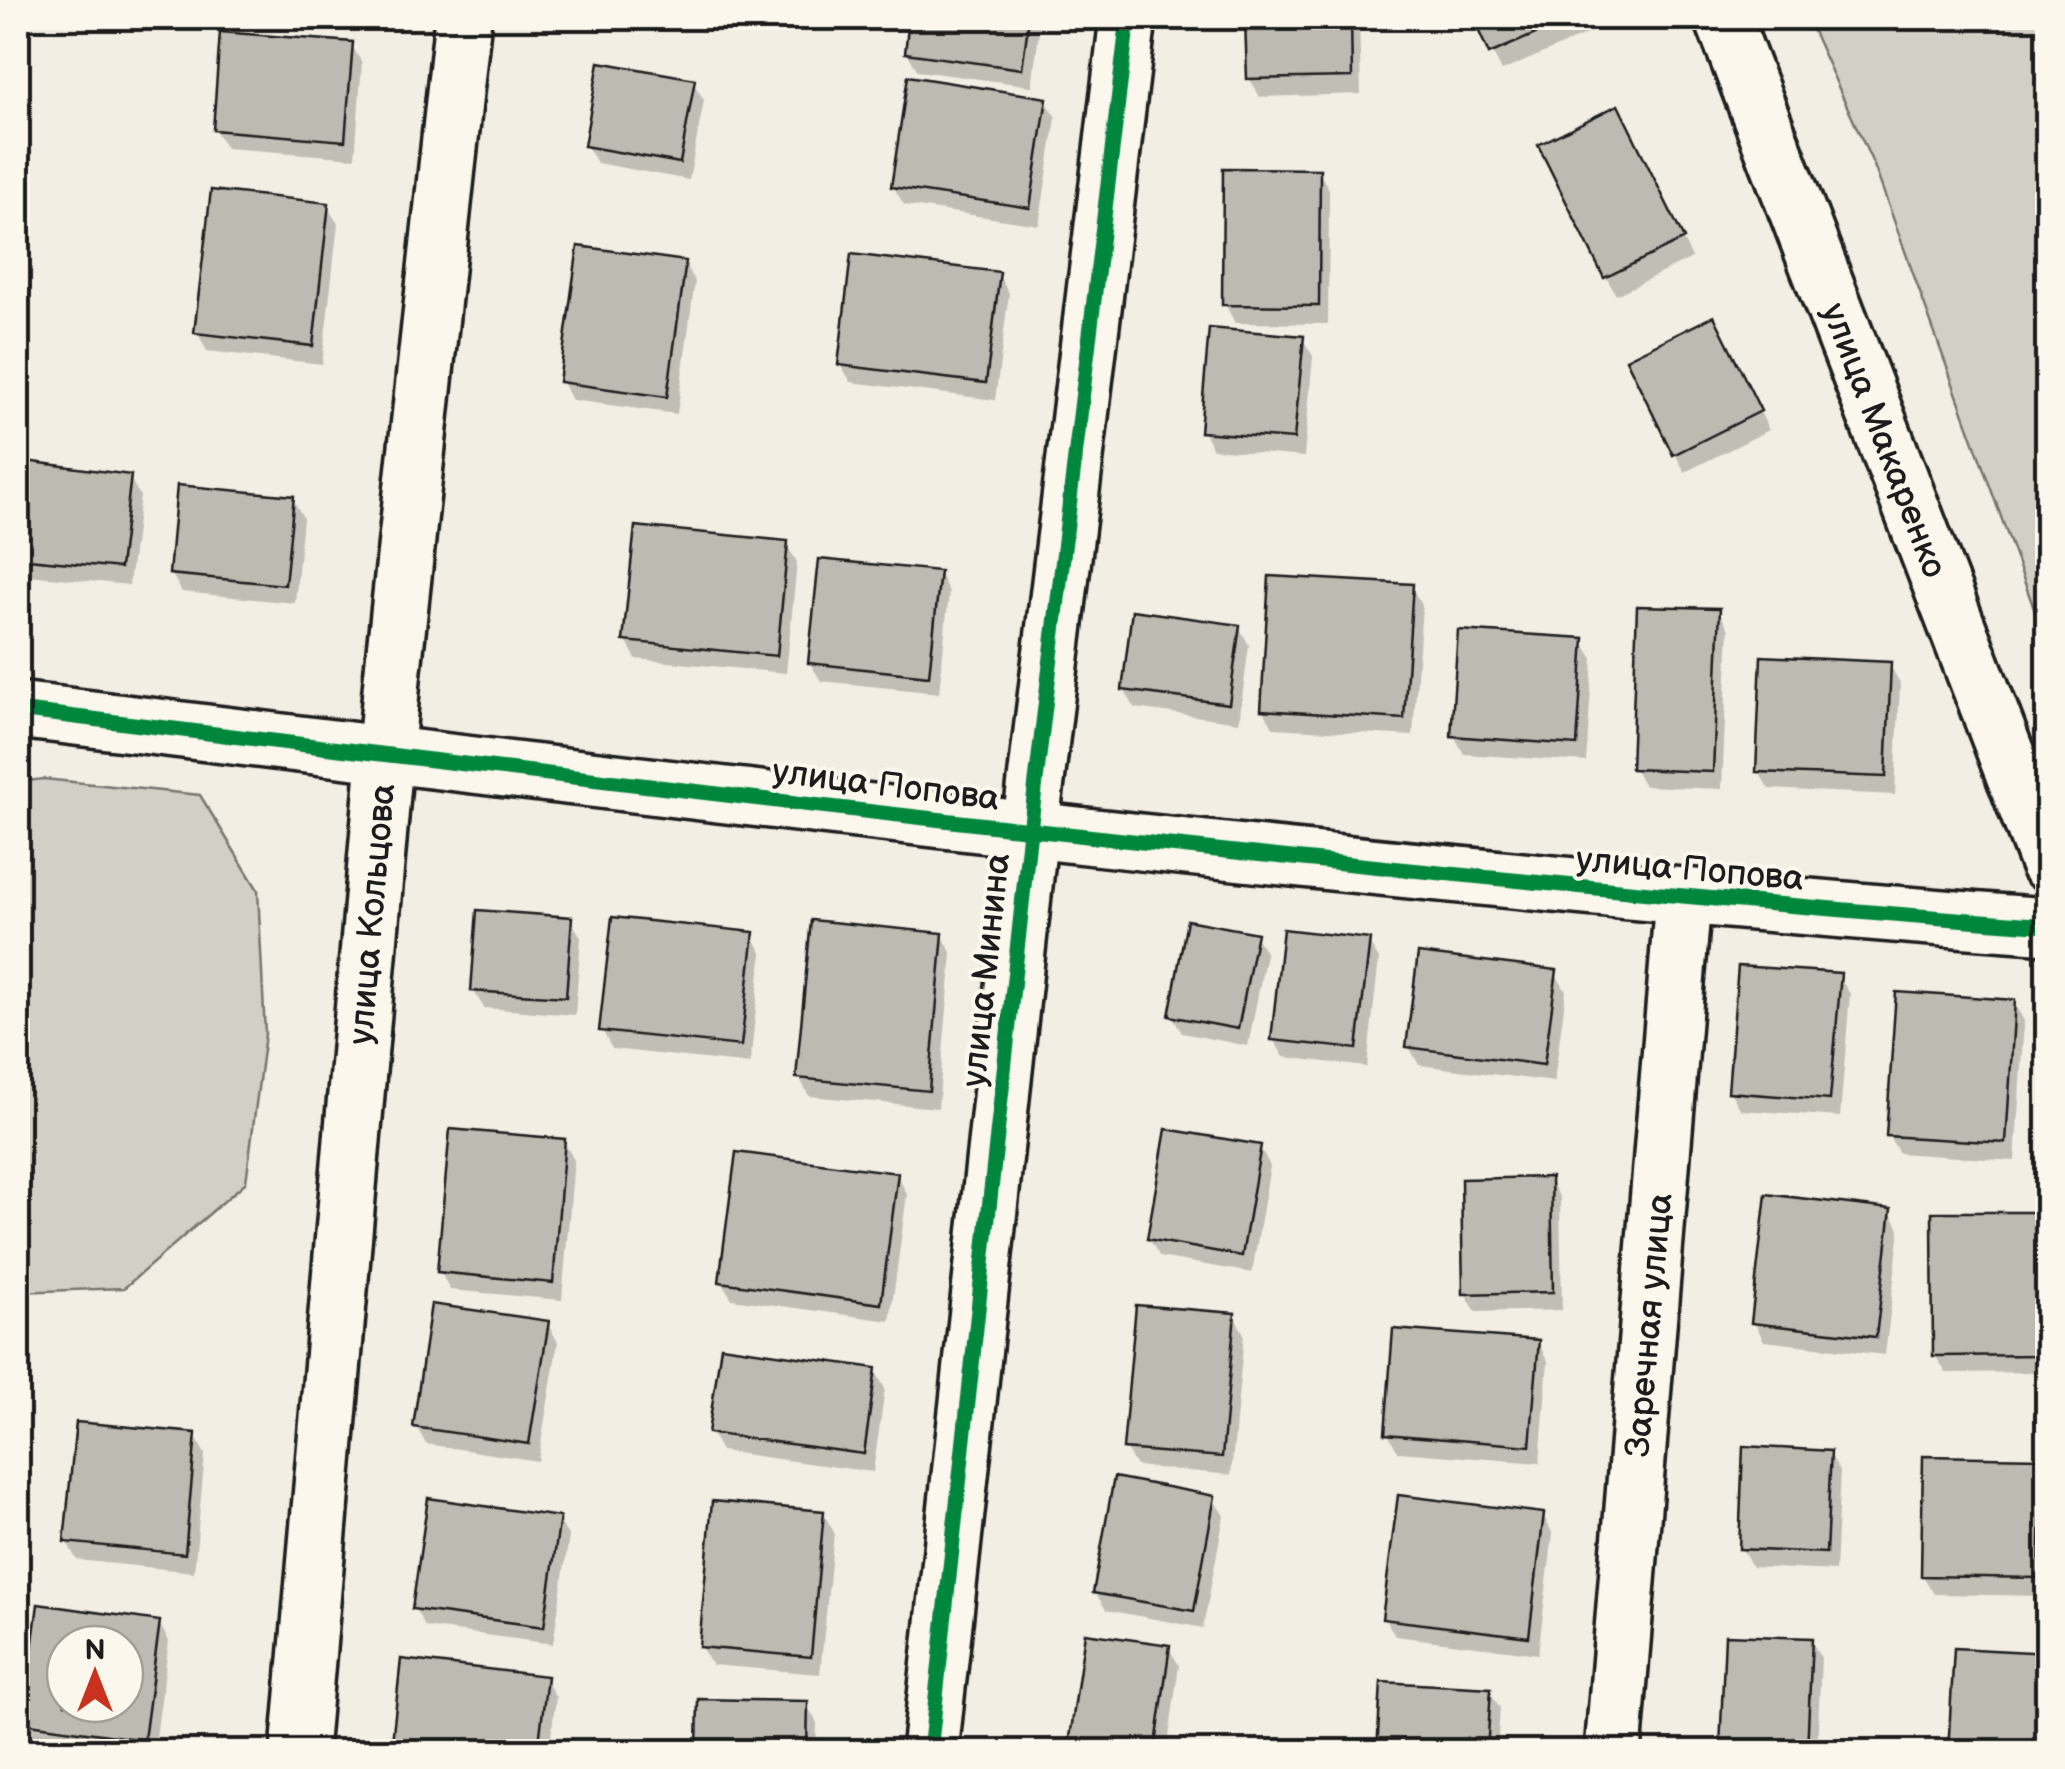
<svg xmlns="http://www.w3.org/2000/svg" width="2065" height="1769" font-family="'Balsamiq Sans',sans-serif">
	<rect width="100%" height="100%" fill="#f2eee4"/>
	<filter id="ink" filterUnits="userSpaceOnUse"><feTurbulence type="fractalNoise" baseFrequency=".01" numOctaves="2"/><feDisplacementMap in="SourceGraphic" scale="20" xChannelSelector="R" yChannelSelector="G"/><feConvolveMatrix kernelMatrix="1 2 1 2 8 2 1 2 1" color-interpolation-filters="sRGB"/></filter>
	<g filter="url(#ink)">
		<g fill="#d2cfc6" stroke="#777671" stroke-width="2.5">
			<path d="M1807,18H2047V625L2035,611L1875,168Z"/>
			<path d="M44,779L200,795L258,890L265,1034L246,1182L124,1288L18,1292V782Z"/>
		</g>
		<g fill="#0003" fill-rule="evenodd">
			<path d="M912,18H1041L1032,86L918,71L907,53Z"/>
			<path d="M1248,18H1359L1361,94L1260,97L1250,79Z"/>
			<path d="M1475,18H1624L1502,71Z"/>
			<path d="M351,44L362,63L355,158L226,148L215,130Z"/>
			<path d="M693,82L704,100L689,180L597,163L586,145Z"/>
			<path d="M1046,100L1056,118L1039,225L904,205L893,186Z"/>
			<path d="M1627,127L1692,258L1616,295L1606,277Z"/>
			<path d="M1318,171L1329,189L1328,324L1235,323L1225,304Z"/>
			<path d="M327,206L338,224L322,364L207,351L197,332Z"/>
			<path d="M684,263L695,281L677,414L572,400L561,381Z"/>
			<path d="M998,275L1009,293L995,400L851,382L840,364Z"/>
			<path d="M1723,337L1769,430L1685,472L1675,454Z"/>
			<path d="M1302,338L1313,356L1304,457L1213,449L1203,431Z"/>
			<path d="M18,463L129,477L140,496L129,585L18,574Z"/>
			<path d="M292,498L303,517L295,603L182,592L171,573Z"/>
			<path d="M786,544L797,562L786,673L636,659L626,641Z"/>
			<path d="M939,573L949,592L939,693L821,681L810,663Z"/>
			<path d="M1411,587L1422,605L1413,736L1274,728L1263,710Z"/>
			<path d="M1718,611L1729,629L1722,789L1644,786L1634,768Z"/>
			<path d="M1239,627L1249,645L1239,722L1135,708L1124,690Z"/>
			<path d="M1582,641L1593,659L1586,762L1464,754L1454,736Z"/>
			<path d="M1890,665L1900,683L1895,795L1769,789L1758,771Z"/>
			<path d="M570,919L581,937L575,1015L484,1008L473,990Z"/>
			<path d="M752,934L762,953L750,1064L612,1049L602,1030Z"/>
			<path d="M942,935L952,954L938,1108L809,1096L799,1077Z"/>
			<path d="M1255,935L1266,954L1248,1046L1182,1033L1171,1015Z"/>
			<path d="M1368,941L1379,959L1367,1067L1284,1057L1273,1039Z"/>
			<path d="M1555,973L1566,991L1554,1082L1419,1065L1409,1047Z"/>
			<path d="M1839,976L1850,994L1840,1117L1741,1110L1730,1092Z"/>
			<path d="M2014,1003L2024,1021L2015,1161L1899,1153L1888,1135Z"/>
			<path d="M564,1142L574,1160L562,1300L450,1290L440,1271Z"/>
			<path d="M1260,1148L1270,1166L1252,1273L1160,1257L1149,1239Z"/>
			<path d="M897,1175L907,1194L890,1321L732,1299L721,1281Z"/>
			<path d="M1549,1179L1560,1198L1562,1310L1476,1312L1465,1293Z"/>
			<path d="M1889,1211L1900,1229L1885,1355L1764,1341L1754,1322Z"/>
			<path d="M2048,1215V1372L1946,1373L1935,1355Z"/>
			<path d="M1234,1316L1244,1334L1231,1475L1136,1466L1125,1448Z"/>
			<path d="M547,1323L558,1342L538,1461L426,1444L416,1426Z"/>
			<path d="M1538,1343L1548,1361L1540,1463L1398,1452L1388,1434Z"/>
			<path d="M875,1370L885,1389L873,1472L721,1451L711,1433Z"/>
			<path d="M195,1436L205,1454L194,1572L77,1560L66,1541Z"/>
			<path d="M1829,1453L1840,1471L1835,1571L1752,1567L1742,1549Z"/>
			<path d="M2040,1461L2048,1473V1596L1934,1594L1923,1576Z"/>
			<path d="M1213,1498L1224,1516L1203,1628L1106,1610L1095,1592Z"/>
			<path d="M823,1513L834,1532L820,1674L712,1665L701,1647Z"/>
			<path d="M1543,1515L1553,1534L1538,1654L1395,1636L1385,1618Z"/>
			<path d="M558,1519L569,1537L553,1644L425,1627L415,1609Z"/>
			<path d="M41,1607L159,1623L169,1641L154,1752H114L35,1741L25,1723ZM65,1644H125V1704H65Z"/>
			<path d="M1811,1640L1821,1658L1817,1752H1724Z"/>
			<path d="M1168,1647L1179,1665L1167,1752H1071Z"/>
			<path d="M2048,1656V1752H1950Z"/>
			<path d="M545,1679L556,1697L549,1752H393Z"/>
			<path d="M1489,1690L1500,1708L1497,1752H1380Z"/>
			<path d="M806,1704L817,1722L816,1752H699Z"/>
		</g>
		<g fill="#bdbab1" stroke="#1c1c1c" stroke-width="2.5" fill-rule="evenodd">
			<path d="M909,18H1029L1022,69L905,53Z"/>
			<path d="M1245,18H1351L1352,77L1247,79Z"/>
			<path d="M1473,18H1573L1489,54Z"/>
			<path d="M220,32L353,42L345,141L213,130Z"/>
			<path d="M599,62L695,79L680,163L584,146Z"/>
			<path d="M908,76L1047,98L1030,208L891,187Z"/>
			<path d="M1618,105L1684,239L1604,278L1538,145Z"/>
			<path d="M1223,168L1320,169L1319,306L1222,305Z"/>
			<path d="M211,190L329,203L313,346L194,333Z"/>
			<path d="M578,246L686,261L667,397L559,382Z"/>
			<path d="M851,254L1000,272L986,383L838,365Z"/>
			<path d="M1714,316L1761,411L1673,455L1626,359Z"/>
			<path d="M1209,328L1304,336L1294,439L1200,432Z"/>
			<path d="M18,460L131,475L120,568L18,558Z"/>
			<path d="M177,485L294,496L285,585L169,574Z"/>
			<path d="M635,526L788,541L777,656L623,641Z"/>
			<path d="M819,559L940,571L929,676L808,663Z"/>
			<path d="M1269,576L1413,584L1404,719L1261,710Z"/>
			<path d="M1637,606L1720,608L1713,772L1631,769Z"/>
			<path d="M1132,610L1240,625L1229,704L1122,690Z"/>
			<path d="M1458,630L1584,638L1577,745L1451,736Z"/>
			<path d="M1761,656L1891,662L1886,777L1756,772Z"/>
			<path d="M477,910L572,917L566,997L471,991Z"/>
			<path d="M612,917L754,932L741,1046L599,1031Z"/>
			<path d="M811,920L943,933L929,1091L796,1078Z"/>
			<path d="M1187,920L1257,933L1238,1029L1169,1016Z"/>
			<path d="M1283,929L1370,939L1357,1049L1271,1040Z"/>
			<path d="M1418,953L1557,970L1544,1065L1406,1047Z"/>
			<path d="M1738,966L1841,973L1830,1100L1728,1092Z"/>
			<path d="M1896,992L2015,1000L2006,1143L1886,1136Z"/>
			<path d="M450,1129L565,1139L553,1283L437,1272Z"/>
			<path d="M1166,1129L1261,1145L1242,1256L1147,1239Z"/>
			<path d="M736,1152L898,1173L881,1304L719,1282Z"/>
			<path d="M1551,1177L1553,1292L1463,1294L1461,1179Z"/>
			<path d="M1766,1194L1891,1209L1876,1337L1751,1323Z"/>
			<path d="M1932,1212H2048V1355L1933,1356Z"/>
			<path d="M431,1304L549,1321L529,1444L413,1427Z"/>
			<path d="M1136,1305L1235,1313L1222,1457L1123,1449Z"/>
			<path d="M1393,1329L1539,1340L1530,1446L1385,1434Z"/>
			<path d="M721,1346L876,1368L864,1454L708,1433Z"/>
			<path d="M76,1422L196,1433L185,1554L64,1542Z"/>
			<path d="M1743,1446L1831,1451L1826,1553L1739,1549Z"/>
			<path d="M1923,1456L2042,1458L2039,1578L1921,1576Z"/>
			<path d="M1114,1477L1215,1496L1194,1611L1093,1593Z"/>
			<path d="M1398,1495L1544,1513L1529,1637L1382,1619Z"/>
			<path d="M428,1498L560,1517L544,1627L412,1609Z"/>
			<path d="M712,1501L824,1511L811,1657L699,1647Z"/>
			<path d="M38,1604L160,1621L144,1740L22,1723ZM65,1644H125V1704H65Z"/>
			<path d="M1085,1633L1170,1645L1155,1752H1068Z"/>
			<path d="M1725,1635L1812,1638L1807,1752L1720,1749Z"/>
			<path d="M1954,1648L2048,1653L2044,1752H1948Z"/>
			<path d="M401,1659L547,1676L538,1752H391Z"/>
			<path d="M1381,1682L1491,1688L1487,1752H1377Z"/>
			<path d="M698,1699L808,1701L807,1752H697Z"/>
		</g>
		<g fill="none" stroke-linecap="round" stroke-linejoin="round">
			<defs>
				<g id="minor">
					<path d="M1723,18L2048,863"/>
					<path d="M18,710C693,792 1369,876 2048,926"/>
					<path d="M299,1752L392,679L463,18"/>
					<path d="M930,1752L1030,831L1128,18"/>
					<path d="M1613,1752L1683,899"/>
				</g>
			</defs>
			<use href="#minor" stroke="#1c1c1c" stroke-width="62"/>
			<use href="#minor" stroke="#fbf7ec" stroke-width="55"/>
			<defs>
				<g id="cycleway">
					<path d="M18,710C693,792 1369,876 2048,926"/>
					<path d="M930,1752L1030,831L1128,18"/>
				</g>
			</defs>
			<use href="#cycleway" stroke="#fbf7ec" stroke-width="21"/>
			<use href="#cycleway" stroke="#00873e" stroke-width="15"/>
		</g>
	</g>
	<g text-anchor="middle" stroke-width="8" stroke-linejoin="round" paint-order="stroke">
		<g font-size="35" fill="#1c1c1c" stroke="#fbf7ec">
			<text transform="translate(1885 440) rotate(69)" y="12">улица Макаренко</text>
			<text transform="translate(886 784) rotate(7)" y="12">улица Попова</text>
			<text transform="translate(1690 868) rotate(5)" y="12">улица Попова</text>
			<text transform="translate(371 914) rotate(-85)" y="12">улица Кольцова</text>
			<text transform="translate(985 970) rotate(-84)" y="12">улица Минина</text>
			<text transform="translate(1648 1325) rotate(-85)" y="12">Заречная улица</text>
		</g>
	</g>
	<rect width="2065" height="1769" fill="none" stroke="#fbf7ec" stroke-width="60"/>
	<rect x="30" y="30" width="2005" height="1709" fill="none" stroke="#1c1c1c" stroke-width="4" filter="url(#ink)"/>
	<g transform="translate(95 1674)"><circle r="48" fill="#fbf7ec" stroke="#a29f99" stroke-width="2.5"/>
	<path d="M0-8L18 38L0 25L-18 38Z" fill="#c8321e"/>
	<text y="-15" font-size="28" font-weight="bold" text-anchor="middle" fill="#1c1c1c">N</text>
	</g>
</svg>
